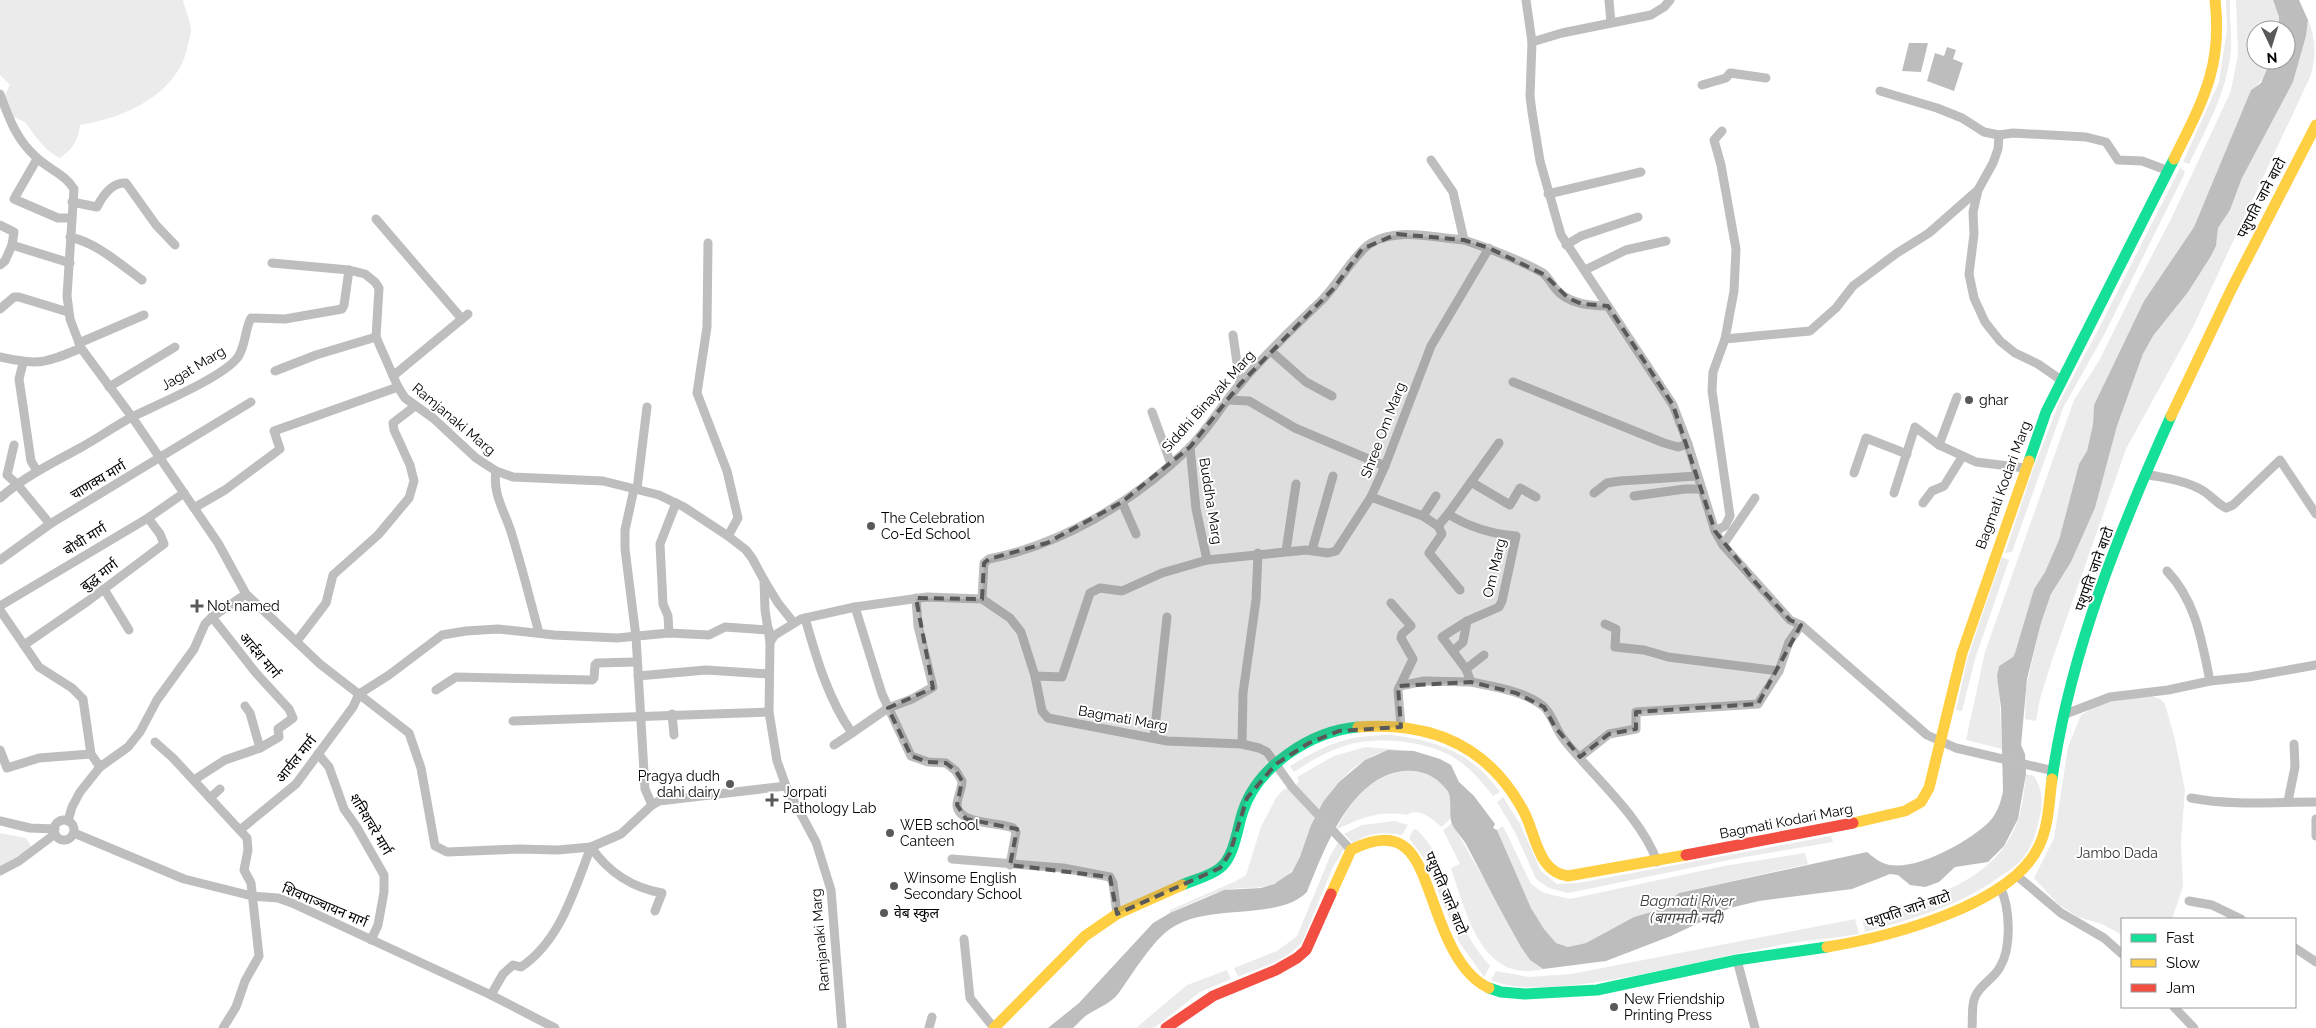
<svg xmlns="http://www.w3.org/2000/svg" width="2316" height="1028" font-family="Raleway,'Noto Sans Devanagari',sans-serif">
	<rect width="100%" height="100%" fill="#fff"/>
	<g fill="#ebebeb">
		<path d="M0,0H183C185,9 190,20 191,30C191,36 188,43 187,49C176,95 124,118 80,125C78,140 74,148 60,158C45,151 37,138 27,125C24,120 18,120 14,117C3,108 3,95 10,85L0,75Z"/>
		<path d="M2226,0H2230C2229,17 2232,33 2231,50C2227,92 2207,127 2189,164L2183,162L2219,82L2227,29Z"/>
		<path d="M2236,0H2273L2279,17V30H2256V60H2271C2267,73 2262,82 2251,90L2194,227L2144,301L2094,405L2093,424L2087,451L2079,464L2059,540L2045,572L2034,589L2015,653L2013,657L1999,666L1998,670L2002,749L1966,740L1985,652L2074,400L2100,359L2137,284L2171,219L2231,91L2238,54Z"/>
		<path d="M2308,20C2316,38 2316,56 2311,75L2193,327L2126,449L2052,660L2040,699L2036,721L2025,719L2026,688L2041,623L2051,594L2071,562L2095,508L2117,426L2143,354L2153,336L2188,291L2211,256L2216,246L2218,228L2230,210L2242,178L2293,82L2306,36Z"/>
		<path d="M2180,168L2185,171L2184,175L2104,335L2063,408L2012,552L2005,553L2032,472L2059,403L2098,330Z"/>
		<path d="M2002,557L2009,560L1975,659L1962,711L1956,710L1968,657Z"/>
		<path d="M2151,696L2160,699L2165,704L2175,740L2185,790L2181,841L2183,887L2172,919H2122V935L2102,924L2078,917L2058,904L2034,878L2054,838L2068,747L2081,715L2105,701Z"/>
		<path d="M1391,735C1438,741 1471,752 1500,792L1493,796C1483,783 1472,770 1459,761C1430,740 1374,735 1341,747C1324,753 1309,762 1294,772L1290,766C1327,744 1347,735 1391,735Z"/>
		<path d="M1365,747L1414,751C1405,751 1395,749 1387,751C1353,759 1326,793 1312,823C1304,842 1303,864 1285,877C1261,894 1246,884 1223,891C1205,896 1187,905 1170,913V910L1236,881L1246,875L1261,827L1276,798L1283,790L1287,788L1292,791L1299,781L1297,777L1334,756Z"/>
		<path d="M1412,770C1425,773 1444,779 1449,793C1451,800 1450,811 1451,818L1442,827C1432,819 1419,806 1407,815C1380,810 1359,818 1336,830C1353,795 1373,774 1412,770Z"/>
		<path d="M2026,774L2034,776C2044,792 2043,806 2038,824C2035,836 2031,848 2023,858C2018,865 2010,870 2002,875C1961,906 1914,918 1865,932L1862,918L1888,914L1887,909C1934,898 1988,880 2012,834C2022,816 2024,793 2026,774Z"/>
		<path d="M1503,797L1520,824L1541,871L1557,884L1578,883L1831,836L1833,842L1744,857L1568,893L1549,888L1536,879L1515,832L1497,802Z"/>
		<path d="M1395,821L1408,825L1402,835C1383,832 1370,832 1353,843L1344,834L1362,825Z"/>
		<path d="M1452,823L1530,960L1543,969C1481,984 1466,912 1451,868L1460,864L1443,830Z"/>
		<path d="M1503,826L1531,884L1544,893L1570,899L1724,866L1805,853L1808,864L1679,893L1658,910L1634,917L1586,943L1568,947L1556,943L1544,929L1531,908L1497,830Z"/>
		<path d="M1416,829C1440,851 1447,883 1458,912C1465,932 1475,949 1490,966L1484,977L1459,942L1425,860L1409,838L1413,830Z"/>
		<path d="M0,833L26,838L32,848L0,866Z"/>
		<path d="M1338,843L1344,849L1333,867L1302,942C1287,961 1259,968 1238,977L1234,968L1277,951L1297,936L1331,854Z"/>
		<path d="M1855,919L1859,934C1828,939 1796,941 1765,948C1704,959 1544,1005 1491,980L1496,971L1529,977L1571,974Z"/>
		<path d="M1227,970L1231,979L1200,992L1154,1028H1136L1187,985Z"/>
	</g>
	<g fill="#bdbdbd">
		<path d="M2273,0H2299L2308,20L2306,36L2293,82L2242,178L2230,210L2218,228L2216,246L2211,256L2188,292L2153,336L2143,354L2117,426L2095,508L2071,562L2051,594L2041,623L2027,679L2021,745L2025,754L2026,774L2018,819L2004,846L1988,862L1955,867L1939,882L1925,887L1910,885L1898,875L1890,874L1852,889L1759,901L1730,908L1671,936L1606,961L1543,969L1530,960L1521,947C1502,914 1485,880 1467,846C1463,838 1456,832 1452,824C1448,814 1453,798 1447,790C1437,777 1422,769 1404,771C1350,777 1325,848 1307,892C1279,921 1211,903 1173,927C1153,939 1132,975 1118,994C1110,1004 1097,1008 1087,1015C1082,1018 1078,1024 1073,1028H1048L1079,1003L1153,923L1170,913L1224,890L1261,888L1274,884L1292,872L1300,857L1311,825L1323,802L1339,782L1365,760L1388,750L1414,751L1440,759L1451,765L1459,782L1474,796L1495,824L1493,828L1497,830L1531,908L1544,929L1556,943L1568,947L1586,943L1634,917L1658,910L1679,893L1867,852C1872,856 1878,861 1883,863C1911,875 1970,841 1989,822C1997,814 2001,802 2003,791L2001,708L1997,676L1999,666L2013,657L2015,653L2034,589L2045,572L2059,540L2079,464L2087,451L2093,424L2094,405L2144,301L2194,227L2251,90L2261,83L2271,60H2286V30H2279V17Z"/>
		<path d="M1909,43H1928L1921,72L1902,71Z"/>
		<path d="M1947,47L1956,50L1953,59L1963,63L1954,91L1927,81L1935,53L1944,56Z"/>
	</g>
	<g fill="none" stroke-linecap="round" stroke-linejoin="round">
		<g stroke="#bebebe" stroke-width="9">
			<path d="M1526,0L1532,42L1530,96L1532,112L1540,161L1561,235L1673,405L1688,444L1715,531"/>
			<path d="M1609,0L1611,23"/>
			<path d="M1532,42L1562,33L1651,15L1664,7L1670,0"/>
			<path d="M1702,85L1726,78L1730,73L1766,78"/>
			<path d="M1880,91L1937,108L1962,118L1984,132L1999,135L2013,133L2086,137L2106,142L2118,160L2142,161L2169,171"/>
			<path d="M0,94C9,118 16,139 36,157C48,169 65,174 74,189L67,296L70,319L81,348L132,417L218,543L246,594L320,664L409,733L421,768L435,846L447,852L519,849L558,850L591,847L621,834L652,805L659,801L786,786"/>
			<path d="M1722,131L1714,140L1721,165L1736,249L1734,291L1725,339L1713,372L1712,391L1730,516L1725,526L1715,531L1723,545L1790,620L1801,625L1927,735L1956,748L2054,771"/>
			<path d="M37,159L14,199L58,218H70"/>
			<path d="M1431,160L1453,192L1464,240C1491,249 1518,259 1543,273C1548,277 1551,283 1555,288C1567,304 1590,306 1608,306"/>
			<path d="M1978,190L1973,212L1974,234L1969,274L1974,298L1985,322L2000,341L2015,353L2038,364L2061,380"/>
			<path d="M1548,194L1641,172"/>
			<path d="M72,202L97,207C102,197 112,182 126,183L156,225L175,245"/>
			<path d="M376,219L462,319"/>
			<path d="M0,225L14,232L12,245L70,263"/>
			<path d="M70,237C97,243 120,264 142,280"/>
			<path d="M708,243L707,327L697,393L727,471L738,518L728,536"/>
			<path d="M1566,245L1581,236L1638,217"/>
			<path d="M272,263L349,270L365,274L375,282L379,288L376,337L398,387L405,398L433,418L476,458L496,471L513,477L603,481L659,495L684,507L728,536L746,550L752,558L764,580L765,610L770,642L769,712L777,761L786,786L816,842L831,890L842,1028"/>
			<path d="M0,265L5,261L12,245"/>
			<path d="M1585,270L1626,250L1666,241"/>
			<path d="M0,309L14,297H19L68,312"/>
			<path d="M1233,335L1240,384"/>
			<path d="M1725,339L1810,331L1836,308L1853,286L1897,253L1929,233L1978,190L1993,163L1998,149L1999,135"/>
			<path d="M79,343L144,315"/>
			<path d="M1271,351L1306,382L1332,396"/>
			<path d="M0,357C38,366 46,363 81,348"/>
			<path d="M23,363L19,379L31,461L37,471"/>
			<path d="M275,371L316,355L376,337"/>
			<path d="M393,376L468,314"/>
			<path d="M1513,382L1664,443L1678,447L1688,444"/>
			<path d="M109,387L175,347"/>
			<path d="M1957,397L1939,445L1976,462L2025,468"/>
			<path d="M1228,400L1249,401L1295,428L1385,466"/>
			<path d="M1152,412L1171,464"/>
			<path d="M14,445L7,475L17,484L50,524"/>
			<path d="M1190,447L1196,509L1207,560"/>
			<path d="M496,471C492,495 506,513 512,535C522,567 530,600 539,633"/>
			<path d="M1854,473L1866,438L1907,454"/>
			<path d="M2145,474C2163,478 2184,480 2200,489C2210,494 2216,503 2226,508L2233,505L2280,460L2316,514"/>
			<path d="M1471,482L1510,505L1520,488L1536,497"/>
			<path d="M634,489L625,530V549L636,637L645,789L652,805"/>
			<path d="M637,489L647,407"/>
			<path d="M1594,493L1607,483L1620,481L1697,476"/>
			<path d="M1894,493L1915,427L1939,445"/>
			<path d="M1436,496L1423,516L1438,526L1448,514"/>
			<path d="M1634,496L1685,489H1701"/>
			<path d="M1371,497L1423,516"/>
			<path d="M0,498C24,477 52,463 80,448C98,438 115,426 132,417C156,405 224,377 238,357C246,345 245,328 251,318L285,319L342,309L344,305L349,270"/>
			<path d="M1122,502L1136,534"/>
			<path d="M1923,503L1932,491L1944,486L1962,457"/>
			<path d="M194,508L225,490L280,449L274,431L398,387"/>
			<path d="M1438,526L1442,534L1429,553L1460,590"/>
			<path d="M1723,545L1755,498"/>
			<path d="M1312,550L1333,476"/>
			<path d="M1286,551L1296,484"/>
			<path d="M0,560L50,524L251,402"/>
			<path d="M2167,571C2196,601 2202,642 2210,681"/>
			<path d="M764,580L778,603L794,623"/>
			<path d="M104,589L129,630"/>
			<path d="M982,599L984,563L989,559C1063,544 1133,502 1188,449C1208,430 1222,404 1240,384C1265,354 1294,327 1322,300C1337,285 1356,252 1371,243C1398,227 1435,238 1464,240"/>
			<path d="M1391,603L1411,626L1402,634L1401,638L1413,659L1398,690L1401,727"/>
			<path d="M0,606L148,518L184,493"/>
			<path d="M855,607L882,694L911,756L928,762L946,763L956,771L962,781C962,789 957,798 957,805C958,825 999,822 1013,828L1016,832L1010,865"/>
			<path d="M0,610L39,667L72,688L83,699L91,754L100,767"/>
			<path d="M212,617L256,673L289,709L293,718L278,729L279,737L260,748L250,713L245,706"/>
			<path d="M805,618C816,657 828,699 852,733L888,708L912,699L933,687L918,626L916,598"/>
			<path d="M1605,624L1616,629L1615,647L1644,650L1668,657L1779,671L1789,642L1801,625"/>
			<path d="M669,633L668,616L663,604L660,544L676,503"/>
			<path d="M297,641L326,603L333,575L378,535L409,498L414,481L410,465L394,430L393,423L415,406"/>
			<path d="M770,642L775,635L801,619L855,607L927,597L982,599L1010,618L1021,632L1035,676L1042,711L1048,718L1167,741L1242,744L1259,748L1267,752L1292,787L1351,850"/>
			<path d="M24,645L88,601L164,544L160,534L148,518"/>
			<path d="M1453,651L1463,642L1467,621"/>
			<path d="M1466,669L1484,655"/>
			<path d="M638,676L706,670L769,674"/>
			<path d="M1035,676L1062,677L1090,593L1100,588L1122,591L1162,573L1207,560L1306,550L1328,553L1336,551L1371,497L1385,466L1431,346L1489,248"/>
			<path d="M1471,682C1495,687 1524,691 1543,706C1552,713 1556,731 1565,741C1593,776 1643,819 1657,862"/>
			<path d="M1400,686L1424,681L1471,682L1466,669L1442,637L1467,621L1499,607L1502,601L1516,536C1491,534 1469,527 1448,514L1499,443"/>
			<path d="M436,690L456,677L592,680L594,678L595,665L597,663L636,662"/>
			<path d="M359,694L389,675L442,635L466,631L498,629L554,635L617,638L669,633L709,635L725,627L769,630"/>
			<path d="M672,714L674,735"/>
			<path d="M2063,715L2110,697L2168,690L2210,681L2249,677L2316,665"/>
			<path d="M513,721L769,712"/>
			<path d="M1154,737L1167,617"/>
			<path d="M155,742L173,758L247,838L248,850L244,870L251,883L259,956L245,981L236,1007L223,1028"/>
			<path d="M1242,744L1243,693L1256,600L1258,553"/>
			<path d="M834,745L852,733"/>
			<path d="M0,750L7,768L39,758L91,754"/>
			<path d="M318,754L329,767L344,809L356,826L384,875V892L378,925L371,940"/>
			<path d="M1580,757L1609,734L1636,729V712L1758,704L1779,671"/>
			<path d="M194,780L225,760L260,748"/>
			<path d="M210,798L220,789"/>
			<path d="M2191,798C2233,806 2274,802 2316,802"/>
			<path d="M2288,801L2295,767L2294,744"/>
			<path d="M2316,819V836"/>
			<circle cx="64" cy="830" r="10"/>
			<path d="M0,821L30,828L55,829"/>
			<path d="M68,821L72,807L80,792L100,767L128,747L140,732L157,700L194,649L205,624L212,617L246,594"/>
			<path d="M240,830L296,784L353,707L359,694"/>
			<path d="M74,833L184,879L252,896L278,898L292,903L491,995L555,1028"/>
			<path d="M591,847C608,872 633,888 662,893L655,911"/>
			<path d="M952,859L1063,868L1110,877L1113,883L1117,914"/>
			<path d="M0,871L19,861L55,834"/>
			<path d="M2016,875L2061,913L2104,938L2122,954"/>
			<path d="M2189,901L2212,905L2241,919"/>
			<path d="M964,939L970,998L994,1028"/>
			<path d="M2295,948L2316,962"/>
			<path d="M1737,960L1755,1028"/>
			<path d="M491,995L503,974L513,965L521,967C561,940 574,890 591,847"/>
			<path d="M2174,1007L2194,1028"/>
			<path d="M929,1028L932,1017"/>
			<path d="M1972,1028C1973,1018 1971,1006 1975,997C1980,984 1994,979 2000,967C2012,947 2010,907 2000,887"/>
		</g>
		<g stroke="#16e098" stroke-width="11">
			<path d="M2029,461L2046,412L2174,159"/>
			<path d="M2052,779C2070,652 2119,532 2171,416"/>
			<path d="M1182,885C1193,880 1211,876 1220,868C1235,856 1237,828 1243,811C1258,766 1311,731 1358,727"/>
			<path d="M1489,988L1501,992L1525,994L1597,990L1737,960L1827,947"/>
		</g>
		<g stroke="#ffcf43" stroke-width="11">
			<path d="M2174,159C2202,102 2223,67 2215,0"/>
			<path d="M2171,416L2231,290L2316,125"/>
			<path d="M1358,727C1432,721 1490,746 1525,814C1536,836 1538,872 1568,876L1686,855"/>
			<path d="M1853,823L1905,811L1921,802L1929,788L1962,653L2029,461"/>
			<path d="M1331,894L1351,850C1410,820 1419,864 1435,907C1445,935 1460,975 1489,988"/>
			<path d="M1827,947C1888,937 2011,906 2039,846C2049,825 2049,801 2052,779"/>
			<path d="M994,1028L1085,936L1117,914L1182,885"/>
		</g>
		<g stroke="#f24e42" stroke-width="11">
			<path d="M1686,855L1853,823"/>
			<path d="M1166,1028L1213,996L1276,970L1297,958L1306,950L1331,894"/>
		</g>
	</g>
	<path fill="#595959" fill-opacity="0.2" stroke="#595959" stroke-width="4" stroke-dasharray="10 6" stroke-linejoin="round" d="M1397,234L1464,240L1489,248L1545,275L1568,298L1582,304L1608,306L1673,405L1715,531L1756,583L1790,620L1801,625L1758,704L1636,712V729L1609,734L1580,757L1555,727L1544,707L1516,693L1471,682L1398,686L1401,727L1339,731L1309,743L1276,764L1247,798L1230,853L1220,868L1117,914L1110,877L1010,865L1017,829L966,819L957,805L962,781L956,771L946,763L928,762L911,756L888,708L933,688L916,598L982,599L984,563L989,559L1047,543L1122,502L1190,447L1240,384L1334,288L1362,249Z"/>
	<g fill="#595959" stroke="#fff" stroke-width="2">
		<circle cx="1969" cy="400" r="5"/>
		<circle cx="871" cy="526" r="5"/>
		<path d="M194.5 598.5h5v5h5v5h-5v5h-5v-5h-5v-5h5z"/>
		<circle cx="730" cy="784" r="5"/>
		<path d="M769.5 792.5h5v5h5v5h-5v5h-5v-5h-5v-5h5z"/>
		<circle cx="890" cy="833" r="5"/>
		<circle cx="894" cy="886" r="5"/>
		<circle cx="884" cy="913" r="5"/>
		<circle cx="1614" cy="1007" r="5"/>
	</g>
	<g text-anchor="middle" stroke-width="4" stroke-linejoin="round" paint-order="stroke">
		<g font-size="14" fill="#000" stroke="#fff">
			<text transform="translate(2261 198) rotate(-62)" y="5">पशुपति जाने बाटो</text>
			<text transform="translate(193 368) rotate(-31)" y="5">Jagat Marg</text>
			<text transform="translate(1208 401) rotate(-48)" y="5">Siddhi Binayak Marg</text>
			<text transform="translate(454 419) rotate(40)" y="5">Ramjanaki Marg</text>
			<text transform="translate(1383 430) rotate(-69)" y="5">Shree Om Marg</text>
			<text transform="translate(98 480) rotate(-31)" y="5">चाणक्य मार्ग</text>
			<text transform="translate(2003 485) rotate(-70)" y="5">Bagmati Kodari Marg</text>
			<text transform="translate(1211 501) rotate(81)" y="5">Buddha Marg</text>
			<text transform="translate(85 539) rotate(-32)" y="5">बोधी मार्ग</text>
			<text transform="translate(1494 568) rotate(-77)" y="5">Om Marg</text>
			<text transform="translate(2094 569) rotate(-70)" y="5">पशुपति जाने बाटो</text>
			<text transform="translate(99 575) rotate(-37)" y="5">बुद्ध मार्ग</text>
			<text transform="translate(260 655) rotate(50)" y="5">आर्दश मार्ग</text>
			<text transform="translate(1123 718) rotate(10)" y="5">Bagmati Marg</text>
			<text transform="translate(296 759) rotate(-51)" y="5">आर्यल मार्ग</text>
			<text transform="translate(1786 821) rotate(-11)" y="5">Bagmati Kodari Marg</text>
			<text transform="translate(371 824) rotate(59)" y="5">शनिशचरे मार्ग</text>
			<text transform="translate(1446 893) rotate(67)" y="5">पशुपति जाने बाटो</text>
			<text transform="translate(325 905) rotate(23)" y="5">शिवपाञ्चायन मार्ग</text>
			<text transform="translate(1908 909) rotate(-18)" y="5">पशुपति जाने बाटो</text>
			<text transform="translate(820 940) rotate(-95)" y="5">Ramjanaki Marg</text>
		</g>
		<g font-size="14" fill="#000" stroke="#fff" text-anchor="start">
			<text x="1979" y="405">ghar</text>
			<text x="881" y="523">The Celebration<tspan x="881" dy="16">Co-Ed School</tspan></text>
			<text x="207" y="611">Not named</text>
			<text x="720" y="781" text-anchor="end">Pragya dudh<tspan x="720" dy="16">dahi dairy</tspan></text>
			<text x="783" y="797">Jorpati<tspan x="783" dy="16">Pathology Lab</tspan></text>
			<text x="900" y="830">WEB school<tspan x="900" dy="16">Canteen</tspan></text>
			<text x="904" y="883">Winsome English<tspan x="904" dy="16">Secondary School</tspan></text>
			<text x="894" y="918">वेब स्कुल</text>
			<text x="1624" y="1004">New Friendship<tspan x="1624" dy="16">Printing Press</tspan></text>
		</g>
		<g font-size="14" fill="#313131" stroke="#fff">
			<text x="2117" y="858">Jambo Dada</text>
		</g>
		<g font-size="15" font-style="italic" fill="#424242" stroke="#fff">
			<text x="1687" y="906">Bagmati River<tspan x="1687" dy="17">(बागमती नदी)</tspan></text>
		</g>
	</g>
	<rect x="2121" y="918" width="175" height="90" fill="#ffffff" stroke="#999999"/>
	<rect x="2131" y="934" width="25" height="8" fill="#16e098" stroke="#999999"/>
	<text x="2166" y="943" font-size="15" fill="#000000">Fast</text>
	<rect x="2131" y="959" width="25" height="8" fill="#ffcf43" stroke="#999999"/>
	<text x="2166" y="968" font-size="15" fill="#000000">Slow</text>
	<rect x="2131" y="984" width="25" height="8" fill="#f24e42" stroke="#999999"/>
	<text x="2166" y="993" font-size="15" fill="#000000">Jam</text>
	<g transform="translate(2271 45) rotate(176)"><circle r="24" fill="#ffffff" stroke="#999999"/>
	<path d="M0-4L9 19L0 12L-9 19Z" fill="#595959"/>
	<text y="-8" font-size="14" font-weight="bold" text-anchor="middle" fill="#000000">N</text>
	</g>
</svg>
